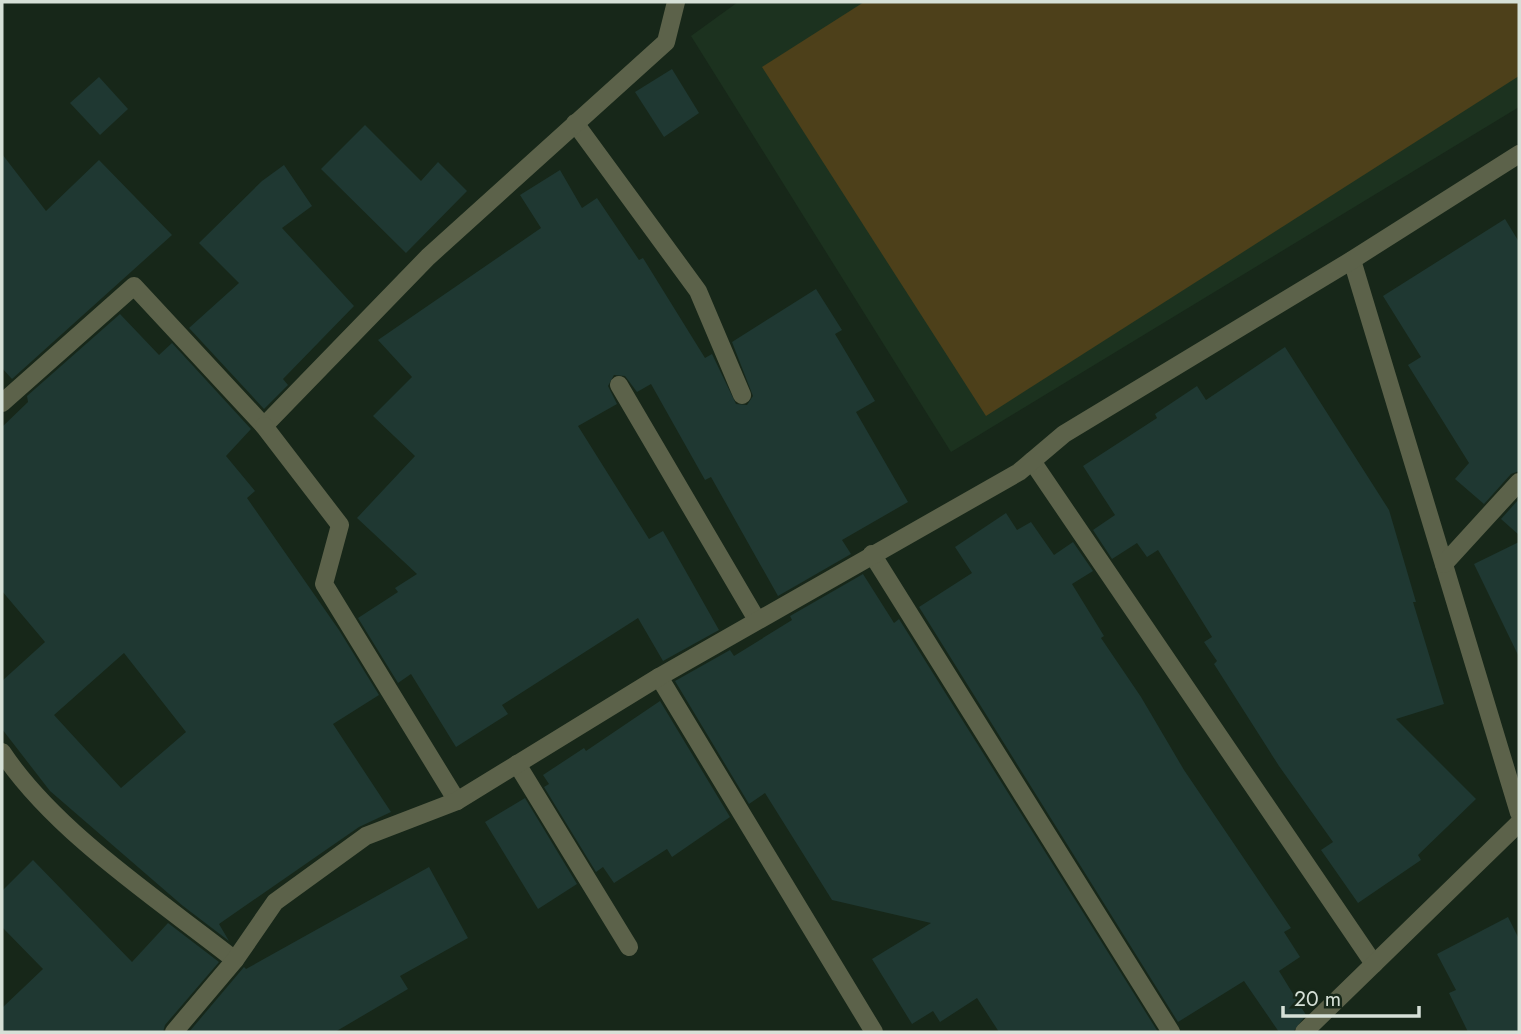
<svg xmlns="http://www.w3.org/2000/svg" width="1521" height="1034" font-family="Jost,sans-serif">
	<rect width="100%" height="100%" fill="#172719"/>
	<path fill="#1c321f" d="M738,2H1519V107L951,452L691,36Z"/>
	<path fill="#4d401a" d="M864,2H1519V76L986,416L762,67Z"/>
	<g fill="#1f3832" fill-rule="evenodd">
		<path d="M672,69L699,113L664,137L635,92Z"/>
		<path d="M99,77L128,109L100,135L70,103Z"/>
		<path d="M365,125L421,181L438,162L467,191L406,253L321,169Z"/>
		<path d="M2,154L46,211L99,160L172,235L12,379L2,368Z"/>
		<path d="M284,165L312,206L282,228L354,306L283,379L288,385L264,409L189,328L239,283L199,243L262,181Z"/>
		<path d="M560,170L582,208L597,198L639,260L643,258L705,358L712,354L736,404L747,405L753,396L732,342L816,289L842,330L835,334L875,401L856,412L908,502L842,540L851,554L778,596L711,477L705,480L651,384L637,392L625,376L614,375L608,386L617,404L578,426L649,539L663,531L719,630L663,661L638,618L502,705L508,714L456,747L411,674L398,683L358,618L398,592L395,588L417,574L357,518L415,456L373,416L412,377L378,340L541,228L520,195Z"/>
		<path d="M1505,219L1519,242V471L1511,474L1484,504L1455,479L1469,463L1408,365L1421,357L1383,296Z"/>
		<path d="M120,314L159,355L172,343L251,429L226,456L255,491L247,498L339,630L379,695L333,724L391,812L359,827L219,924L229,941L183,906L50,791L2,729V681L45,642L2,591V427L28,402L27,396ZM124,653L186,732L121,788L54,715Z"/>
		<path d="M1285,347L1389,510L1416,602H1413L1444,704L1396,719L1476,799L1418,855L1421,860L1358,903L1321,850L1333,842L1279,766L1214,664L1217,661L1204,642L1212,637L1158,550L1147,557L1137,543L1112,559L1093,530L1115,515L1083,466L1157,418L1155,414L1197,386L1206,400Z"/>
		<path d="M1519,499V535L1501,519Z"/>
		<path d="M1006,513L1017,530L1031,522L1054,555L1073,542L1093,571L1072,584L1104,636L1101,638L1141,697L1184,770L1291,928L1284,932L1300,957L1279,971L1306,1015L1293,1032H1279L1244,981L1178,1022L919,607L972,573L955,547Z"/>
		<path d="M1519,542V657L1474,564Z"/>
		<path d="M863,574L894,623L899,619L1158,1032H999L977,998L940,1022L933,1011L912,1024L872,959L931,923L832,900L765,793L749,804L675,681L730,650L734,656L792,620L790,616Z"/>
		<path d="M660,701L730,817L672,857L667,849L614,883L603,867L596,872L544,787L549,784L543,775L584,748L586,751Z"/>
		<path d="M525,798L577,884L538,909L485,822Z"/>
		<path d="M33,860L132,962L168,923L219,962L165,1025L163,1032H2V1008L43,969L2,927V891Z"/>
		<path d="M429,867L468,938L400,976L408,989L335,1032H189L244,967L246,969Z"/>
		<path d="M1508,917L1519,939V1032H1468L1449,993L1456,990L1437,954Z"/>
	</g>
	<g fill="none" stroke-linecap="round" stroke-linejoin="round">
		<g stroke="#5c624a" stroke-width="18">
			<path d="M575,123L698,291L742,395"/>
			<path d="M1352,260L1519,813"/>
			<path d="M619,385L757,620"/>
			<path d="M2,403L134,286L264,426L428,257L666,42L676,2"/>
			<path d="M264,426L340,525L324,584L457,801"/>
			<path d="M1032,461L1374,964"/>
			<path d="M872,554L1171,1032"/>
			<path d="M1444,564L1519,482"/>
			<path d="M659,677L874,1032"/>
			<path d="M2,752C55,832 159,900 235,960"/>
			<path d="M517,764L629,947"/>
			<path d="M174,1032L235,960L275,902L366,836L457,801L659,677L1019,472L1064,434L1352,260L1519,154"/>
			<path d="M1304,1032L1519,823"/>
		</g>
	</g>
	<rect width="1521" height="1034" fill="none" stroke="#d6e0d7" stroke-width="7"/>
	<path d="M1283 1006v10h136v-10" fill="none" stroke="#d6e0d7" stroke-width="3.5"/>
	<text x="1294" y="1006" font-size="21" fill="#d6e0d7" stroke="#172719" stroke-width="5" paint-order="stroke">20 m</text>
</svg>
